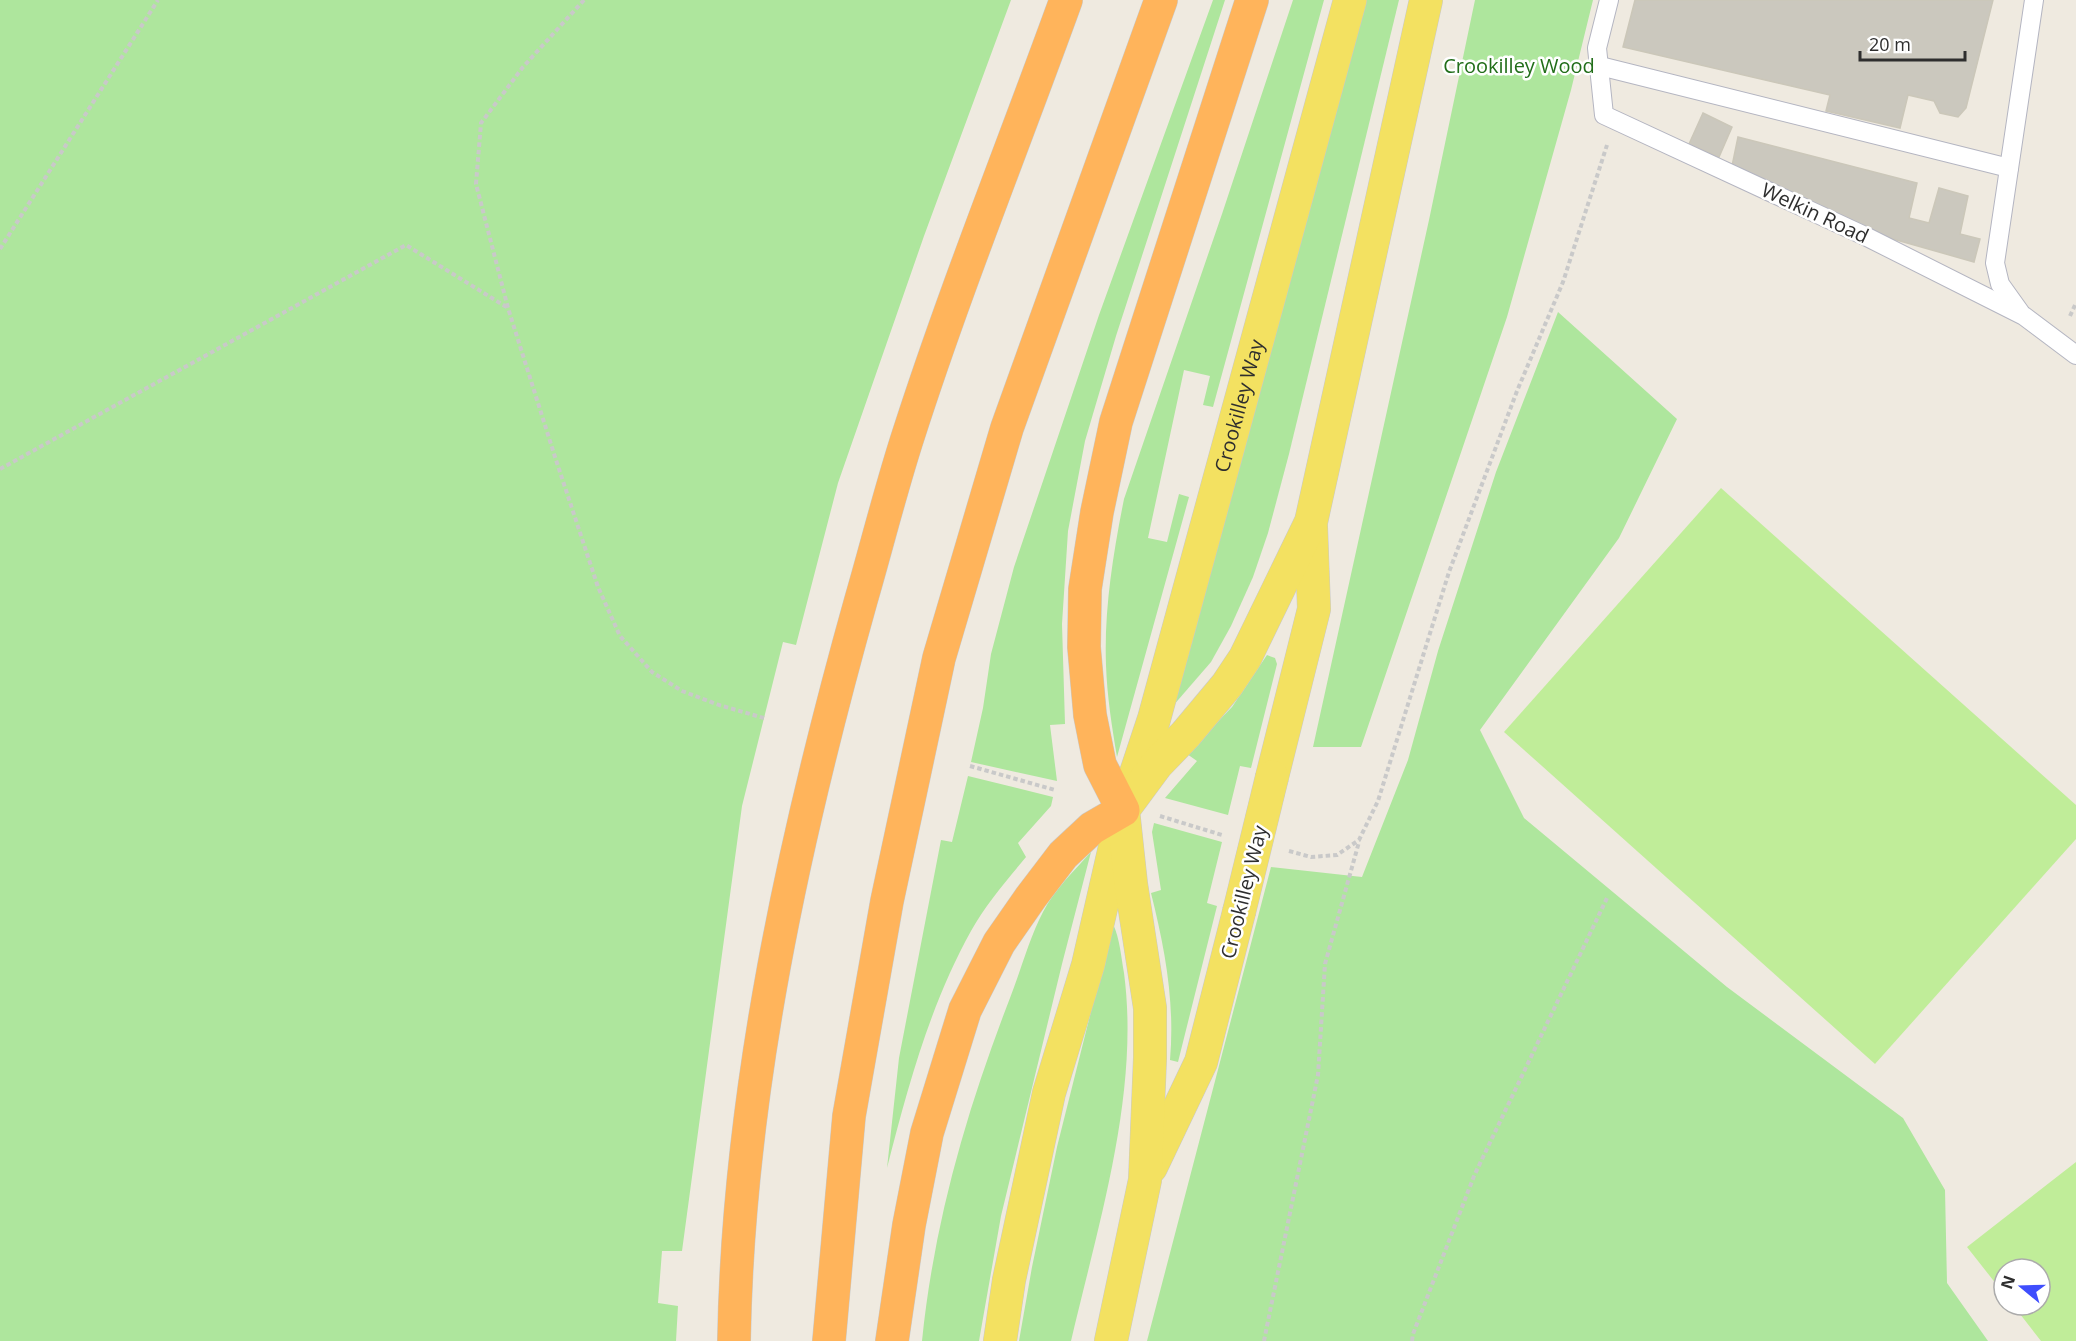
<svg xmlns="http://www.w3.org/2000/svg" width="2076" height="1341" font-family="'Open Sans',sans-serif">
	<rect width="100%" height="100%" fill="#efeae0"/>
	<g fill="#aee69d">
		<path d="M0,0H1011L924,236L838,483L796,645L783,642L742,806L682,1251H662L658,1303L678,1306L676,1341H0Z"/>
		<path d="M1213,0H1225L1116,336L1085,441L1068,531L1062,624L1065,724L1050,725L1057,781L971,762L983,708L991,654L1014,567L1099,315Z"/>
		<path d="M1293,0H1324L1213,407L1203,405L1210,376L1184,370L1148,538L1167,542L1179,494L1189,497L1117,757C1112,727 1107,696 1106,665C1104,610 1113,554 1124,499L1222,214Z"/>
		<path d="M1366,0H1399L1289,454L1268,533L1253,577L1231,626L1211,662L1172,707Z"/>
		<path d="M1475,0H1593L1571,90L1507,317L1361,747H1313L1429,220Z"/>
		<path d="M1558,312L1677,419L1619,538L1480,730L1524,818L1727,987L1903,1118L1945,1190L1947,1283L1988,1341H1147L1271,867L1362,877L1408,760L1438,651L1496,472Z"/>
		<path d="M1267,655L1275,658L1277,664L1251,768L1240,766L1228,815L1165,798L1197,761L1187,754L1232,707Z"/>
		<path d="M968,776L1053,797L1051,806L1018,843L1026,857C1007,880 986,904 971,931C930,1005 908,1086 887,1168L899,1058L941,840L952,842Z"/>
		<path d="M1154,823L1222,842L1207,903L1217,906L1178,1062L1170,1060C1175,1002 1165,949 1151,893L1161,890L1152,832Z"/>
		<path d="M1091,852L1062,964L1001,1216L979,1341H922C934,1222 967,1109 1010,998C1021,970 1029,939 1043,912C1055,889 1074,871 1091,852Z"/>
		<path d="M1113,924C1120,939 1121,957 1124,973C1140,1093 1098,1225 1071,1341H1019L1032,1267L1057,1147Z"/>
	</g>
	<g fill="#c0ed99">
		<path d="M1721,488L2076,805V839L1875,1064L1504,732Z"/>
		<path d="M2076,1162V1341H2041L2013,1305H2040V1269H2004V1294L1967,1247Z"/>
	</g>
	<g fill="#cbc8be" stroke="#cbc7b9" stroke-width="1.5">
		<path d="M1635,0H1993L1966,108L1958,117L1940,113L1934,101L1908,95L1900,128L1826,111L1830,95L1623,47Z"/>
		<path d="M1703,113L1732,127L1719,157L1689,144Z"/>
		<path d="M1738,137L1917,183L1909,218L1929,223L1939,188L1968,196L1960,234L1980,239L1974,262L1886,237L1732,166Z"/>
	</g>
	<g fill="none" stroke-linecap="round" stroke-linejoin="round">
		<defs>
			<g id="service">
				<path d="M1609,0L1597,48L1604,115L1867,237L2024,316L2076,355"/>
				<path d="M1600,66L2009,168"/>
				<path d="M2020,312L2000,284L1995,263L2034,0"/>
			</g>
			<g id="primary">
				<path d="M1272,777L1314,609L1311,527"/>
				<path id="s1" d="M1132,785L1154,719L1350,0"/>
				<path d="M1151,1167L1201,1062L1239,912"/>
				<path d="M1000,1341L1009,1280L1049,1093L1088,965L1117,838"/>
				<path d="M1111,1341L1145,1180L1150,1058V1008L1131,884L1123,810L1157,764L1186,734L1227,685L1245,658L1311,522L1426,0"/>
			</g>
			<g id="motorway">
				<path d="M734,1341C738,1093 794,839 861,600C877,545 891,488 909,433C956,287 1014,144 1066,0"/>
				<path d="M829,1341L849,1116L887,901L939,658L1007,428L1161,0"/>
				<path d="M892,1341L909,1225L927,1133L965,1010L999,943L1031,897L1063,855L1092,828L1123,810L1100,765L1090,715L1084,647L1085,589L1097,512L1116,422L1252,0"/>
			</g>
		</defs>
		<use href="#service" stroke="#b4b5c1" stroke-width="20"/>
		<use href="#primary" stroke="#c9c9c9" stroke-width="34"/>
		<use href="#motorway" stroke="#c9c9c9" stroke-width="34"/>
		<g stroke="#c9c9c9" stroke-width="4" stroke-dasharray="4.5 3" stroke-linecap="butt">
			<path d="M584,0L523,67L481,123L476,184L508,308L556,460L598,587L620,636L652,672L682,691L719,705L764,718"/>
			<path d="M0,249L158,0"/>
			<path d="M2070,316L2076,303"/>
			<path d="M0,469L406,245L508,308"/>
			<path d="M970,766L1055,790"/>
			<path d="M1160,816L1222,835"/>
			<path d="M1289,851L1311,857L1337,855L1359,840L1378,801L1449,572L1517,391L1563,282L1607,145"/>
			<path d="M1264,1341L1318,1075L1325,964L1359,842"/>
			<path d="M1412,1341L1413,1334L1474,1176L1608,896"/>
		</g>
		<use href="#service" stroke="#fff" stroke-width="18"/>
		<use href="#primary" stroke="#f3e161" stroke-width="33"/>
		<use href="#motorway" stroke="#ffb45b" stroke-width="33"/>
		<defs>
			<path id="primary-bridge" d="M1239,912L1272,777"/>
		</defs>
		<use href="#primary-bridge" stroke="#c9c9c9" stroke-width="34" stroke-linecap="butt"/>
		<use href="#primary-bridge" stroke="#f3e161" stroke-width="33"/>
	</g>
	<g text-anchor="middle" stroke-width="5" stroke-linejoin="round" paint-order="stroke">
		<g font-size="20" fill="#226e1a" stroke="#fff">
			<text x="1519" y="73">Crookilley Wood</text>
		</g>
		<g font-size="20" fill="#2e2e2e" stroke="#fff">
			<text transform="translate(1815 213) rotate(25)" y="7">Welkin Road</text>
			<text dy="7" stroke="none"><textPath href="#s1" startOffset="394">Crookilley Way</textPath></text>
			<text transform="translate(1244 892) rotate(-76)" y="7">Crookilley Way</text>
		</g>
	</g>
	<g transform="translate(2022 1287) rotate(289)"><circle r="28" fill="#ffffff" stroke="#ababab" stroke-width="1.5"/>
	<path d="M0-4.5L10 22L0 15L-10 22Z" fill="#3f4efd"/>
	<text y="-9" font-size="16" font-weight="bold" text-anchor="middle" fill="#2e2e2e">N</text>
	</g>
	<path d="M1860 51v9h105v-9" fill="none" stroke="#2e2e2e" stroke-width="3"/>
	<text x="1869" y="51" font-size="18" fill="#2e2e2e" stroke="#ffffff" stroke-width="4.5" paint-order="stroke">20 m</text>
</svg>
